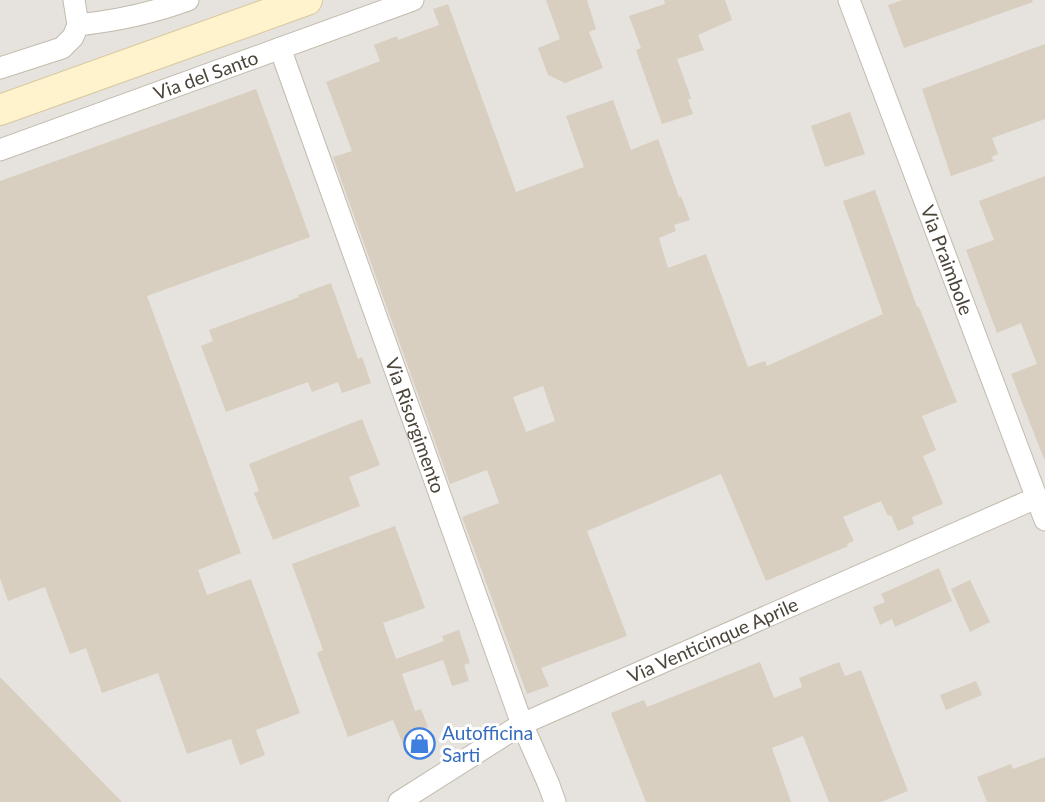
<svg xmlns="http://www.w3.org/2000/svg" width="1045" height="802" font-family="Lato,sans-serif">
	<rect width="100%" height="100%" fill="#f6f3ec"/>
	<rect fill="#e6e2dd" x="0" y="0" width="1045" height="802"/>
	<g fill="#d8cfc1" fill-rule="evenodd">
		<path d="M546,0H587L596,29L589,32L603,68L565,83L548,75L538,48L560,39Z"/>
		<path d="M664,0H725L732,20L698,35L704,50L677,59L691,98L688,100L693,114L662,124L636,50L641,48L629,16L665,4Z"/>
		<path d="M903,0H1032L1033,2L904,48L888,5Z"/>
		<path d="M448,4L516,192L584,167L566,116L613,100L631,150L658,139L679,197L681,196L690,220L674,225L676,231L659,238L668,268L706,254L748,367L765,361L767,366L883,314L843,201L875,190L917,307H919L957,402L922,416L936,450L923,456L943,504L912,517L914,524L898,531L891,515L888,516L881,501L843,517L854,541L847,544L848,546L766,581L721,474L587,531L627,636L541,668L549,686L527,694L462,517L499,503L487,470L450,484L333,157L352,151L326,82L380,61L374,45L397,36L398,40L439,25L433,9ZM543,386L555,421L526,432L513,397Z"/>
		<path d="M1045,44V119L992,138L998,154L991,157L994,161L951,176L922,89Z"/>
		<path d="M256,89L310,237L147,296L241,553L198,570L207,595L251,579L300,713L256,730L265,755L240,765L231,739L187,754L158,673L102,693L86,648L70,654L45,587L8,601L0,578V181Z"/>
		<path d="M850,112L865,154L825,167L811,126Z"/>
		<path d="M1045,176V459H1044L1011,374L1037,364L1021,323L997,333L966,250L994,240L979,201Z"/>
		<path d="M331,283L358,359L362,357L371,383L342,393L338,382L312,392L308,382L226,412L201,346L213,341L209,330L299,297L298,295Z"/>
		<path d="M362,419L380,465L349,477L360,506L273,540L254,493L259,491L249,464Z"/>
		<path d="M395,526L425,608L383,623L396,659L444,641L442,636L459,630L470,663L464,665L469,681L452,686L443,660L402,674L415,711L421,709L428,727L420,731L424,741L405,749L393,720L348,737L317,653L323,650L292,564Z"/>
		<path d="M939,568L952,601L895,627L892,619L880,625L873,607L885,602L881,594Z"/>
		<path d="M970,580L990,622L970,632L951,589Z"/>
		<path d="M760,662L774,698L802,687L799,678L839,662L845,676L861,670L908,791L881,802H829L803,736L772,748L791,802H646L611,713L644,700L647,707Z"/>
		<path d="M0,677L122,802H0Z"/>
		<path d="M976,681L982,695L946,710L940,695Z"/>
		<path d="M1045,757V802H987L977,777L1011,764L1013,769Z"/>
	</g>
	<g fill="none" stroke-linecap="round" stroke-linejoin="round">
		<defs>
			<g id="street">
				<path d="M74,0L78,25"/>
				<path id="s1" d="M849,0L1045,520"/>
				<path d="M78,25C115,21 153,13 188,0"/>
				<path id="s2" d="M280,48L522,724L549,785L555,802"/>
				<path d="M0,68L62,48L73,37L78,25"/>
				<path id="s3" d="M0,150L413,0"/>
				<path id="s4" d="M399,802L522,724L1036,498"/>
			</g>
			<path id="secondary" d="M0,110L307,0"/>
		</defs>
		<use href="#street" stroke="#c2bbae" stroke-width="23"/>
		<use href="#secondary" stroke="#d6c79b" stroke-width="32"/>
		<use href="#street" stroke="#fff" stroke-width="21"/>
		<use href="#secondary" stroke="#fff3cd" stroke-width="30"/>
	</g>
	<defs>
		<symbol id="shop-ring" viewBox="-11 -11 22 22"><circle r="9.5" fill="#fff" stroke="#3f7fe0" stroke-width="1.5"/><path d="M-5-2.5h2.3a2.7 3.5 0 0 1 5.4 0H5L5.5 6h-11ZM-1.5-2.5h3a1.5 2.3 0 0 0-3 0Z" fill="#3f7fe0"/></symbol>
	</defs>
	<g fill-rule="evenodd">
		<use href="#shop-ring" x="402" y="726" width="35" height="35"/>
	</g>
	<g text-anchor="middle" stroke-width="6" stroke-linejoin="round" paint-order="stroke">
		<g font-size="19" fill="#4b4439" stroke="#fff">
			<text dy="7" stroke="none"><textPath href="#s3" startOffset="219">Via del Santo</textPath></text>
			<text dy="7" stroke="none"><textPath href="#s1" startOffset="278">Via Praimbole</textPath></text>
			<text dy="7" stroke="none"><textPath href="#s2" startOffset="401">Via Risorgimento</textPath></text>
			<text dy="7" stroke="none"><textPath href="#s4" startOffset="354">Via Venticinque Aprile</textPath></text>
		</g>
		<g font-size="19" fill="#366cbe" stroke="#fff" text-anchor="start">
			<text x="442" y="740">Autofficina<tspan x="442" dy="22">Sarti</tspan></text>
		</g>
	</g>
</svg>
